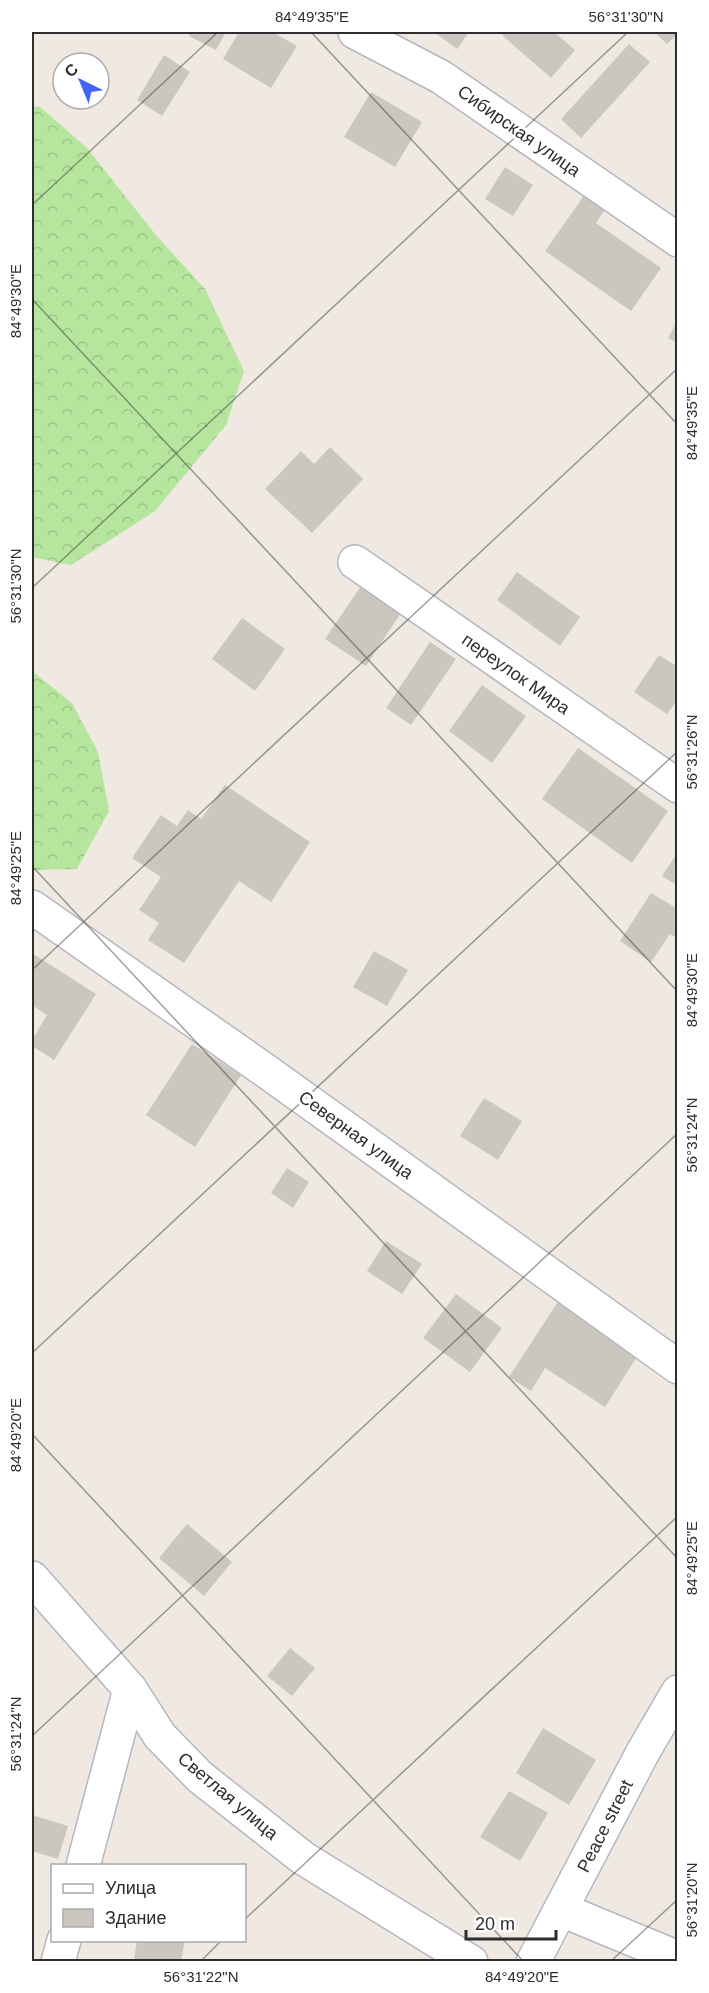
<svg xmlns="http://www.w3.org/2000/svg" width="709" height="1993" font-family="Arial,sans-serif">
	<defs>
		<pattern id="forest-crowns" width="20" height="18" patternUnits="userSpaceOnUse" patternTransform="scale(1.5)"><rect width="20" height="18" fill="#b6e59e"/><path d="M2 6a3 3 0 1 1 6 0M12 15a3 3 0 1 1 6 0" fill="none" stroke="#9dc588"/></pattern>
	</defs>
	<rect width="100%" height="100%" fill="#efe9e1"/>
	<g fill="url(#forest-crowns)">
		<path d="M39,106L87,148L155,234L205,289L244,371L226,425L155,511L71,565L32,557V108Z"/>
		<path d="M32,671L72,703L98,752L109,811L77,869L32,870Z"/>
	</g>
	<g fill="#cbc7bf">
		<path d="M191,32H226L216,50L189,36Z"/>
		<path d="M239,32H272L297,46L271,88L223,59Z"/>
		<path d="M434,32H469L457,49Z"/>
		<path d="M505,32H554L575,50L551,78L502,35Z"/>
		<path d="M654,32H678V34L667,44Z"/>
		<path d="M629,44L650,62L581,138L561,119Z"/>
		<path d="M164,55L190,72L162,116L137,100Z"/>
		<path d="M371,92L422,122L395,167L344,137Z"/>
		<path d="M505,167L533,185L513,216L485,199Z"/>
		<path d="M588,190L608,205L596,223L661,268L631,311L545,251Z"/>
		<path d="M678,320V343L668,338Z"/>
		<path d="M330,447L363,479L312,533L265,489L301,451L314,464Z"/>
		<path d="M517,572L580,617L560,646L497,600Z"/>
		<path d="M361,586L401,613L366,666L325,639Z"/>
		<path d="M242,618L285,649L255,691L212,659Z"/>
		<path d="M430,642L456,659L411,725L386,708Z"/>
		<path d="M659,655L678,667V699L667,714L634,692Z"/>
		<path d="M482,685L526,716L492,763L449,731Z"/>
		<path d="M578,748L668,811L632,863L542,799Z"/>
		<path d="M225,785L310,842L271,902L239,881L184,963L148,940L159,923L139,910L161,877L132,858L161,815L177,826L188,810L201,819Z"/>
		<path d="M678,852V886L662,876Z"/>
		<path d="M651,893L678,909V939L670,934L651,962L620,941Z"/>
		<path d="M374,951L408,970L387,1006L353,987Z"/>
		<path d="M32,953L96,994L54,1060L32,1046V1040L47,1015L32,1005Z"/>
		<path d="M192,1044L241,1075L195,1147L146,1115Z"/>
		<path d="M484,1098L522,1121L498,1160L460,1136Z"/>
		<path d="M287,1168L309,1182L293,1208L271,1193Z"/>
		<path d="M386,1241L422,1264L402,1294L367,1271Z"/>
		<path d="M456,1294L502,1328L470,1372L423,1338Z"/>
		<path d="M559,1300L640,1352L605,1407L545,1368L531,1391L509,1377Z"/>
		<path d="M187,1524L232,1562L204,1596L159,1558Z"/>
		<path d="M290,1648L315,1668L292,1696L267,1676Z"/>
		<path d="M543,1728L596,1760L569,1805L516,1773Z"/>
		<path d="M509,1791L548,1813L520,1861L480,1837Z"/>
		<path d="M32,1815L68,1826L58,1859L32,1851Z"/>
		<path d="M137,1940H185L181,1962L134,1960Z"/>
	</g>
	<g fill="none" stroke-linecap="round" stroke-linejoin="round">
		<defs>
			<g id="minor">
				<path d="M355,32L441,77L678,240"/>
				<path d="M355,562L678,786"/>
				<path d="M32,907L266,1071L678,1367"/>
				<path d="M32,1578L130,1689L160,1736L200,1777L303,1858L471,1962"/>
				<path d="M83,1866L130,1689"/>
				<path d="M562,1910L678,1958"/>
				<path d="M58,1962L64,1940"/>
				<path d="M533,1962L643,1752L678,1692"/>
			</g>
		</defs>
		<use href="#minor" stroke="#b4b7c1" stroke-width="36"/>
		<use href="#minor" stroke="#fff" stroke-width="33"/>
	</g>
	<path fill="none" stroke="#2e2e2e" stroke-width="1.5" stroke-opacity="0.45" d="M311,32L678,425M32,205L218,32M32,299L678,992M32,588L628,32M32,866L678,1559M32,970L678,368M32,1353L678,751M32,1434L524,1962M32,1736L678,1133M244,1920L678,1516M200,1962L222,1940M610,1962L678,1899"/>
	<g text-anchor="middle" stroke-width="6" stroke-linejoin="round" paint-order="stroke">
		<g font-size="18" fill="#2e2e2e" stroke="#fff">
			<text transform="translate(519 131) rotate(35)" y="6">Сибирская улица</text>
			<text transform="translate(516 674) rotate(35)" y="6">переулок Мира</text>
			<text transform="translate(356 1135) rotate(36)" y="6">Северная улица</text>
			<text transform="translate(228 1796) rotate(40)" y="6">Светлая улица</text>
			<text transform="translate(605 1826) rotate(-63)" y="6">Peace street</text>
		</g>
	</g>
	<rect width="709" height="1993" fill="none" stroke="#ffffff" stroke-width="66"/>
	<rect x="51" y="1864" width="195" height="78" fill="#ffffff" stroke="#ababab" stroke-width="1.5"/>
	<rect x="63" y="1884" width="30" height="9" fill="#ffffff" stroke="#ababab" stroke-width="1.5"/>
	<text x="105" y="1894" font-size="18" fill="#2e2e2e">Улица</text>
	<rect x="63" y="1909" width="30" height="18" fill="#cbc7bf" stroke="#ababab" stroke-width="1.5"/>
	<text x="105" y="1924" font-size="18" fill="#2e2e2e">Здание</text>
	<g transform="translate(81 81) rotate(317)"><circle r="28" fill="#ffffff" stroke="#ababab" stroke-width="1.5"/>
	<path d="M0-4.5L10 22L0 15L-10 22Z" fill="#4264fb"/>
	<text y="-9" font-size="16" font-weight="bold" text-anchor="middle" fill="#2e2e2e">С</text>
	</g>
	<path d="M466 1930v9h90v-9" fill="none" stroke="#2e2e2e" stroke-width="3"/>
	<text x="475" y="1930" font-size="18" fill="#2e2e2e" stroke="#ffffff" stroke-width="4.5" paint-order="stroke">20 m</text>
	<rect x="33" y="33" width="643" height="1927" fill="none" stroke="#2e2e2e" stroke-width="2"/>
	<g font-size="15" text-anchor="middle" fill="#2e2e2e">
		<text x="312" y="22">84°49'35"E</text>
		<text x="626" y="22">56°31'30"N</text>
		<text transform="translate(16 301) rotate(-90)" y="5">84°49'30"E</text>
		<text transform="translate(692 423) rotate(-90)" y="5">84°49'35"E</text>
		<text transform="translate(16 586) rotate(-90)" y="5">56°31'30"N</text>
		<text transform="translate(692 752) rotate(-90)" y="5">56°31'26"N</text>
		<text transform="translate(16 868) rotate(-90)" y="5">84°49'25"E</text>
		<text transform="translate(692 990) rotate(-90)" y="5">84°49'30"E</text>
		<text transform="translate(692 1135) rotate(-90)" y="5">56°31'24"N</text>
		<text transform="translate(16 1435) rotate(-90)" y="5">84°49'20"E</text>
		<text transform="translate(692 1558) rotate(-90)" y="5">84°49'25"E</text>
		<text transform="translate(16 1734) rotate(-90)" y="5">56°31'24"N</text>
		<text transform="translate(692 1900) rotate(-90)" y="5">56°31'20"N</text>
		<text x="201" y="1982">56°31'22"N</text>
		<text x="522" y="1982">84°49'20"E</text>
	</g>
</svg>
